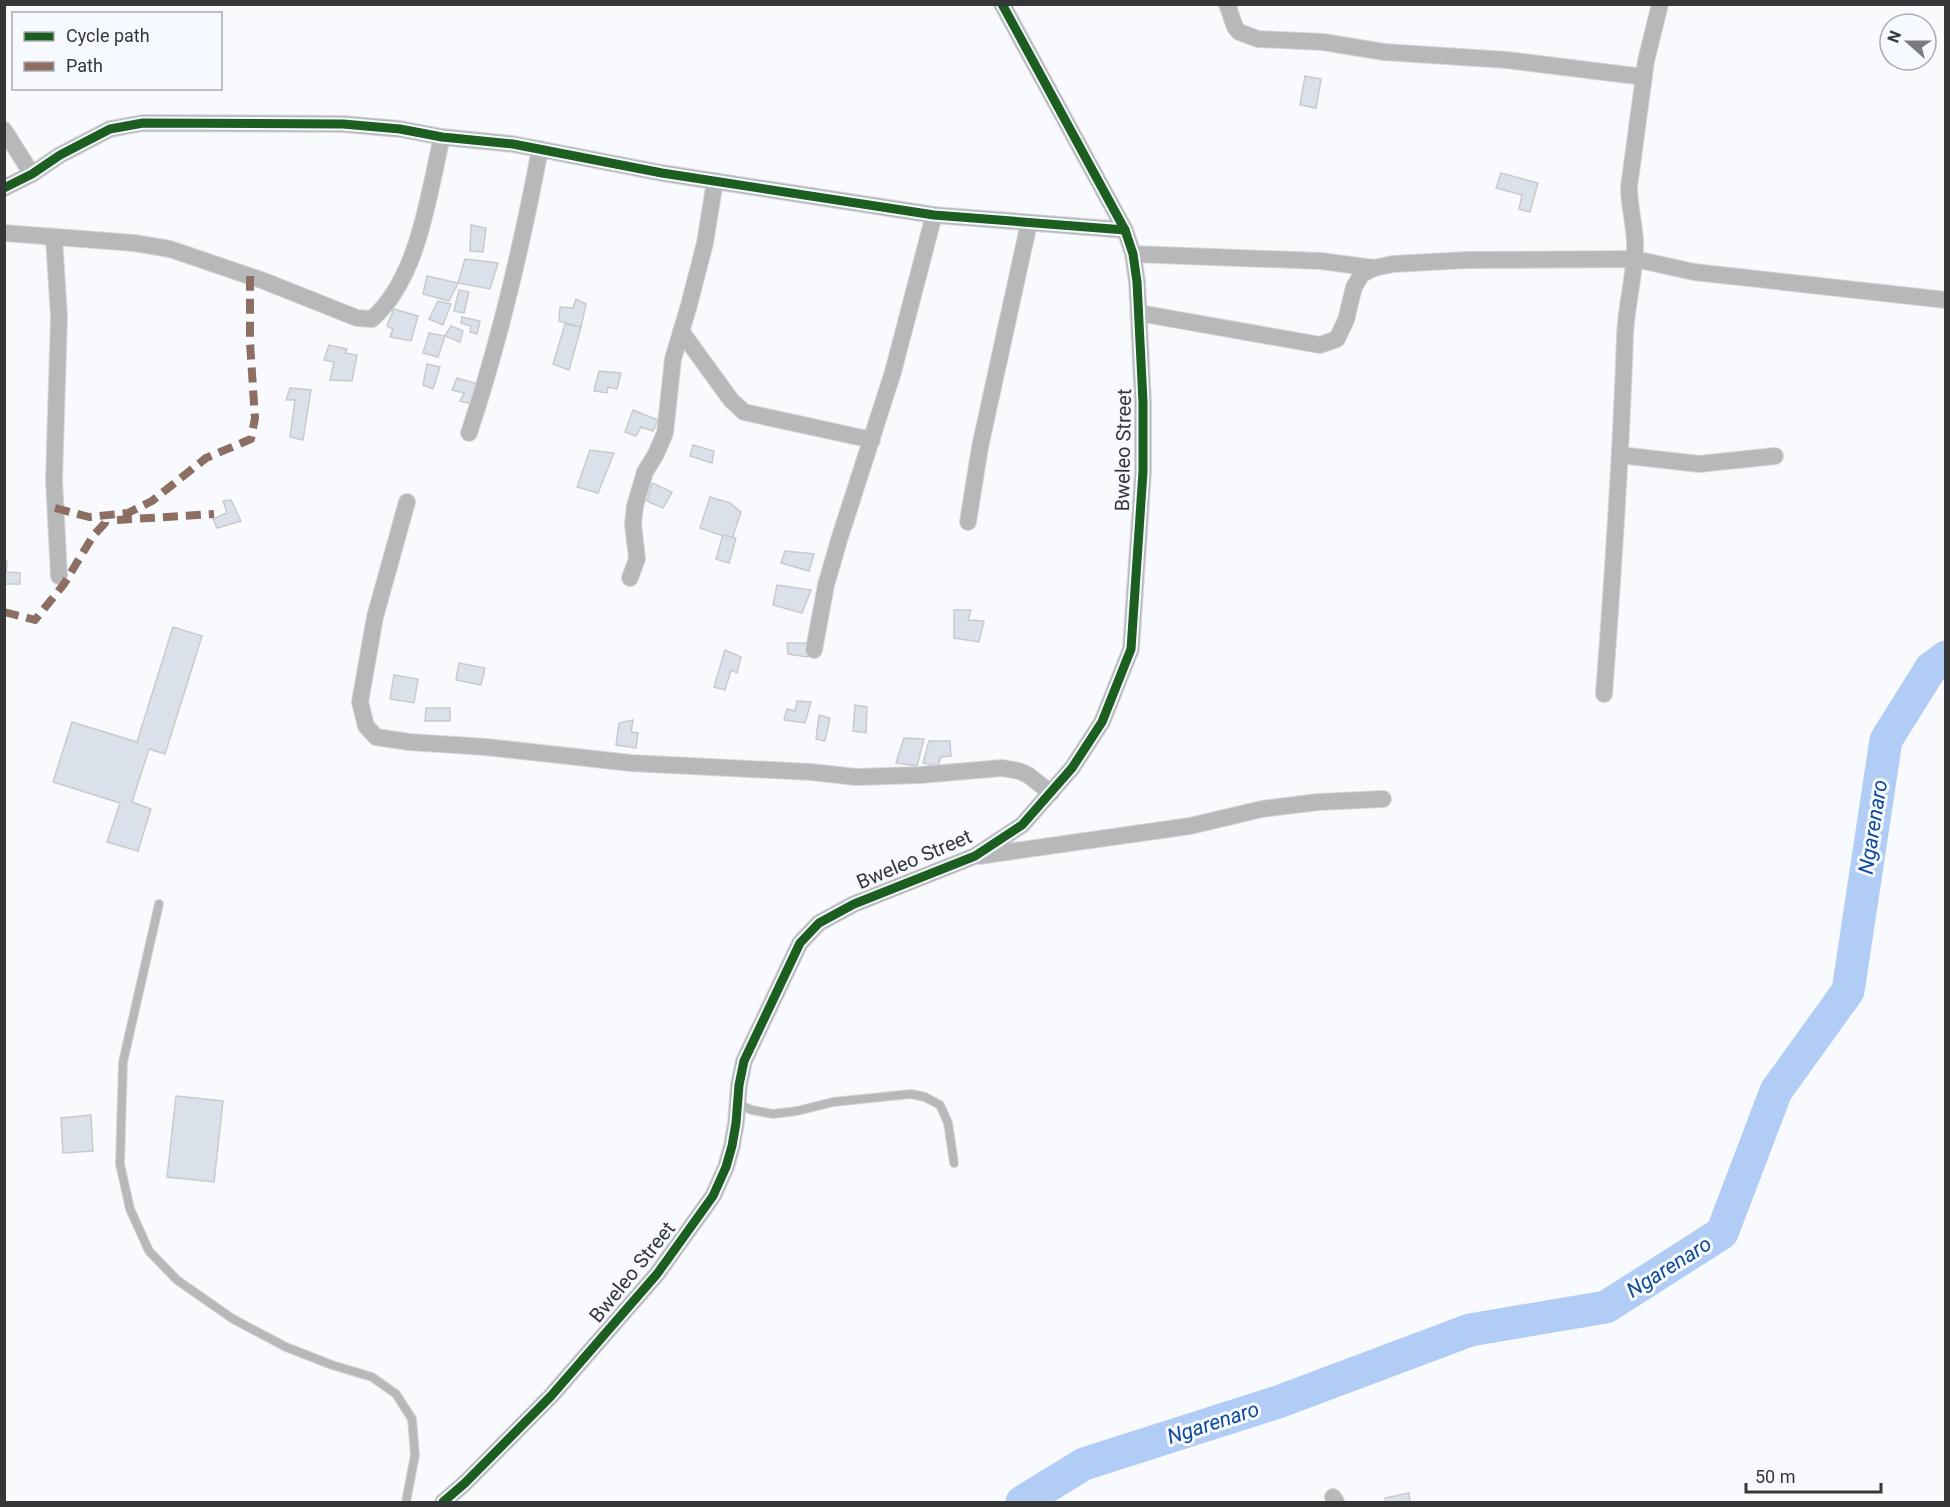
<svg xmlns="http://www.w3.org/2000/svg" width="1950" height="1507" font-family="Roboto,sans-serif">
	<rect width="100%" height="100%" fill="#f8fafd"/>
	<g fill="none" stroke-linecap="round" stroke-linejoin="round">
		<path stroke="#b1ccf5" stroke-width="33" d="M1022,1502L1084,1464L1278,1402L1470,1330L1606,1307L1722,1233L1776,1091L1848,991L1886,740L1931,668L1946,657"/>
	</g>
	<g fill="#dbe1eb" stroke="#c9cacc" stroke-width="1.5">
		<path d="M1305,76L1321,79L1316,108L1300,105Z"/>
		<path d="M1501,173L1538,183L1530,212L1519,209L1522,195L1496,188Z"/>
		<path d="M471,225L486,228L483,252L470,251Z"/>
		<path d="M465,259L498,263L490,289L458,283Z"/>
		<path d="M427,276L458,283L449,301L423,294Z"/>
		<path d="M459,290L469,292L464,313L454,311Z"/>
		<path d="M576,299L586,304L581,327L559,321L560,307L573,308Z"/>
		<path d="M438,301L451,304L443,325L429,319Z"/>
		<path d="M394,309L418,316L411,341L390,337L393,329L387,326Z"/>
		<path d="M462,317L480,321L477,334L470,332L471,326L461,323Z"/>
		<path d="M565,324L581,327L569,370L553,364Z"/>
		<path d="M451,326L463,331L460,342L445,336Z"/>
		<path d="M429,333L445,336L438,357L423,353Z"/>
		<path d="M329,345L347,349L345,353L357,355L352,381L330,380L334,362L324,360Z"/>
		<path d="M427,364L440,367L433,389L423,385Z"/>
		<path d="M599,371L621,373L617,389L608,387L607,393L594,391Z"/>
		<path d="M457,378L481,385L475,405L460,401L464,393L452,390Z"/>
		<path d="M290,388L311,390L303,440L290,437L295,400H286Z"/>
		<path d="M633,410L658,420L653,431L641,427L636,436L625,432Z"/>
		<path d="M693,445L714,451L712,463L690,456Z"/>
		<path d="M590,450L614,453L598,493L577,487Z"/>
		<path d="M652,483L672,492L663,508L647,501Z"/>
		<path d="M710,497L730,503L741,512L732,539L700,528Z"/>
		<path d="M231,500L241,521L217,528L213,519L227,513L223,501Z"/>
		<path d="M723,535L736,538L729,563L716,559Z"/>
		<path d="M785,551L814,554L809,571L781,563Z"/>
		<path d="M4,561H7L6,572L20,573V584H4Z"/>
		<path d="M777,585L811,590L802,613L773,605Z"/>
		<path d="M954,610H971L968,620L984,621L979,642L954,638Z"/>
		<path d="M173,627L202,636L165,754L149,749L132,802L151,809L138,851L107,842L120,803L53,782L72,722L137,742Z"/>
		<path d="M787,643H815L808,657L788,654Z"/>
		<path d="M725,650L741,657L737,673L731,670L725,690L714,687Z"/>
		<path d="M459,663L485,668L481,685L456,680Z"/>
		<path d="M394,675L418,679L414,703L390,699Z"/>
		<path d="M797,701L811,702L805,723L784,720L787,709L795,711Z"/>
		<path d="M855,705L867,707L866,733L853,731Z"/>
		<path d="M426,708H450V721H425Z"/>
		<path d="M819,715L830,718L825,741L816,739Z"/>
		<path d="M633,720L631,732L638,733L636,748L616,745L619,723Z"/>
		<path d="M904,738L924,739L917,766L896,763Z"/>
		<path d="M929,741H950L951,756L941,757L938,766L923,763Z"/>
		<path d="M176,1096L223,1101L214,1182L167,1177Z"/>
		<path d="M91,1115L93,1151L63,1153L61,1118Z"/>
		<path d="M1409,1493L1410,1502H1386L1385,1498Z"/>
	</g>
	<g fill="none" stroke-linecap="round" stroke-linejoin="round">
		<defs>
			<g id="lane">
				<path d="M159,904L123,1062L120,1164L130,1209L149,1251L177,1280L233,1319L286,1347L332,1365L372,1377L396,1394L412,1419L415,1455L406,1502"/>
				<path d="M738,1104L752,1110L773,1114L797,1111L833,1102L911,1094L925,1097L940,1105L948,1123L954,1163"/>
			</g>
			<g id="street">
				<path d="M1227,4L1235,27L1239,32L1258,39L1323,42L1384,52L1507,60L1644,77"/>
				<path d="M4,130L32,174"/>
				<path d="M4,188L32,174L60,155L110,129L143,123L343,124L400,129L442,137L513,144L662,173L934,215L1125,230"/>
				<path d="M4,233L134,243L170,249L264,281L357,318L372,319C419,277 428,196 442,137"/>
				<path d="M54,238L59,317L54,480L59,576"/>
				<path d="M1133,254L1321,261L1374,268"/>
				<path d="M1139,313L1320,345L1337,339L1346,320L1354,287L1362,274L1374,268L1393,264L1467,260L1635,259L1694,272L1946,300"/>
				<path d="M681,331L731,400L744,412L872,440"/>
				<path d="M469,433C500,340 522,245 540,149"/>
				<path d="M1620,455L1699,464L1775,456"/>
				<path d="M407,502L375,617L360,702L366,726L376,737L409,742L486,747L631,763L811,772L856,777L920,775L1002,768L1019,771L1028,775L1051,793"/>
				<path d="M968,522L980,447L1029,223"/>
				<path d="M630,578L637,559L633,524L635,506L645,472L656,454L665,433L673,359L689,305L705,243L715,181"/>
				<path d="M814,650L826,585L839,540L893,372L934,215"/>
				<path d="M1604,694C1613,575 1621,455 1625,336C1626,304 1636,273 1635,241C1634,223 1629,205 1629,187L1646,61L1660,4"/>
				<path d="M979,856L1190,826L1262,809L1318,802L1383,799"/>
				<path d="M1333,1497L1336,1502"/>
				<path d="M443,1502L465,1483L551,1396L657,1274L713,1196L726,1167L732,1146L736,1123L739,1085L744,1061L800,943L819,923L854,904L975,856L1022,825L1072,768L1102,722L1131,649L1143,472V402L1137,282L1133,254L1125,230L1002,4"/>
			</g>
		</defs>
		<use href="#lane" stroke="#d6d7d9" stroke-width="10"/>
		<use href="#street" stroke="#d6d7d9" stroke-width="18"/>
		<use href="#lane" stroke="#b7b8b9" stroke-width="8"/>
		<use href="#street" stroke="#b7b8b9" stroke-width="16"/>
		<g stroke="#8d6e63" stroke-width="8" stroke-dasharray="15 8" stroke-linecap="butt">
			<path d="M55,508L89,517L128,513L152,501L206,458L251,439L255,418L250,343V276"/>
			<path d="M117,520L214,514"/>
			<path d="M4,612L35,620L64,584L93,536L105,523V516"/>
		</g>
		<defs>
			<g id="cycleway">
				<path d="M4,188L32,174L60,155L110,129L143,123L343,124L400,129L442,137L513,144L662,173L934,215L1125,230"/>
				<path d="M443,1502L465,1483L551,1396L657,1274L713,1196L726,1167L732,1146L736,1123L739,1085L744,1061L800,943L819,923L854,904L975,856L1022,825L1072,768L1102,722L1131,649L1143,472V402L1137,282L1133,254L1125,230L1002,4"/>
			</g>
		</defs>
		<use href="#cycleway" stroke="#f6f9ff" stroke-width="13"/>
		<use href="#cycleway" stroke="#1b5e20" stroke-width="9"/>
	</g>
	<g text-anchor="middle" stroke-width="6" stroke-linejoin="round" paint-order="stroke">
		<g font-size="20" fill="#353638" stroke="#f6f9ff">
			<text transform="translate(1123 450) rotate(-89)" y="7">Bweleo Street</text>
			<text transform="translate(914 859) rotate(-23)" y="7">Bweleo Street</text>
			<text transform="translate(632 1272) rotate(-51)" y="7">Bweleo Street</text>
		</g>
		<g font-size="21" font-style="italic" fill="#0f499a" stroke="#f6f9ff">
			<text transform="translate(1873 827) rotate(-81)" y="7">Ngarenaro</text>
			<text transform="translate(1669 1267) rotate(-32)" y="7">Ngarenaro</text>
			<text transform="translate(1213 1423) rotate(-18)" y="7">Ngarenaro</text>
		</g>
	</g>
	<rect width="1950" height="1507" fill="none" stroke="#353638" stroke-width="12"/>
	<rect x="12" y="12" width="210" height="78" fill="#f6f9ff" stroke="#a9abaf" stroke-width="1.5"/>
	<rect x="24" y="32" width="30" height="9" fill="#1b5e20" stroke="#a9abaf" stroke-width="1.5"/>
	<text x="66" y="42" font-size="18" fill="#353638">Cycle path</text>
	<rect x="24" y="62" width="30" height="9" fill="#8d6e63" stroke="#a9abaf" stroke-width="1.5"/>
	<text x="66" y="72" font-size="18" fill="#353638">Path</text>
	<g transform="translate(1908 42) rotate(291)"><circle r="28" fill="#f6f9ff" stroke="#a9abaf" stroke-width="1.5"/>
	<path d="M0-4.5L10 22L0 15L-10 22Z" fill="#797b7d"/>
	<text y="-9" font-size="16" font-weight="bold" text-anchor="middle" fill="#353638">N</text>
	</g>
	<path d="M1746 1483v9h135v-9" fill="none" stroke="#353638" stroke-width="3"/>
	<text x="1755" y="1483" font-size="18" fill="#353638" stroke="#f6f9ff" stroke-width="4.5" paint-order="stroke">50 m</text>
</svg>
